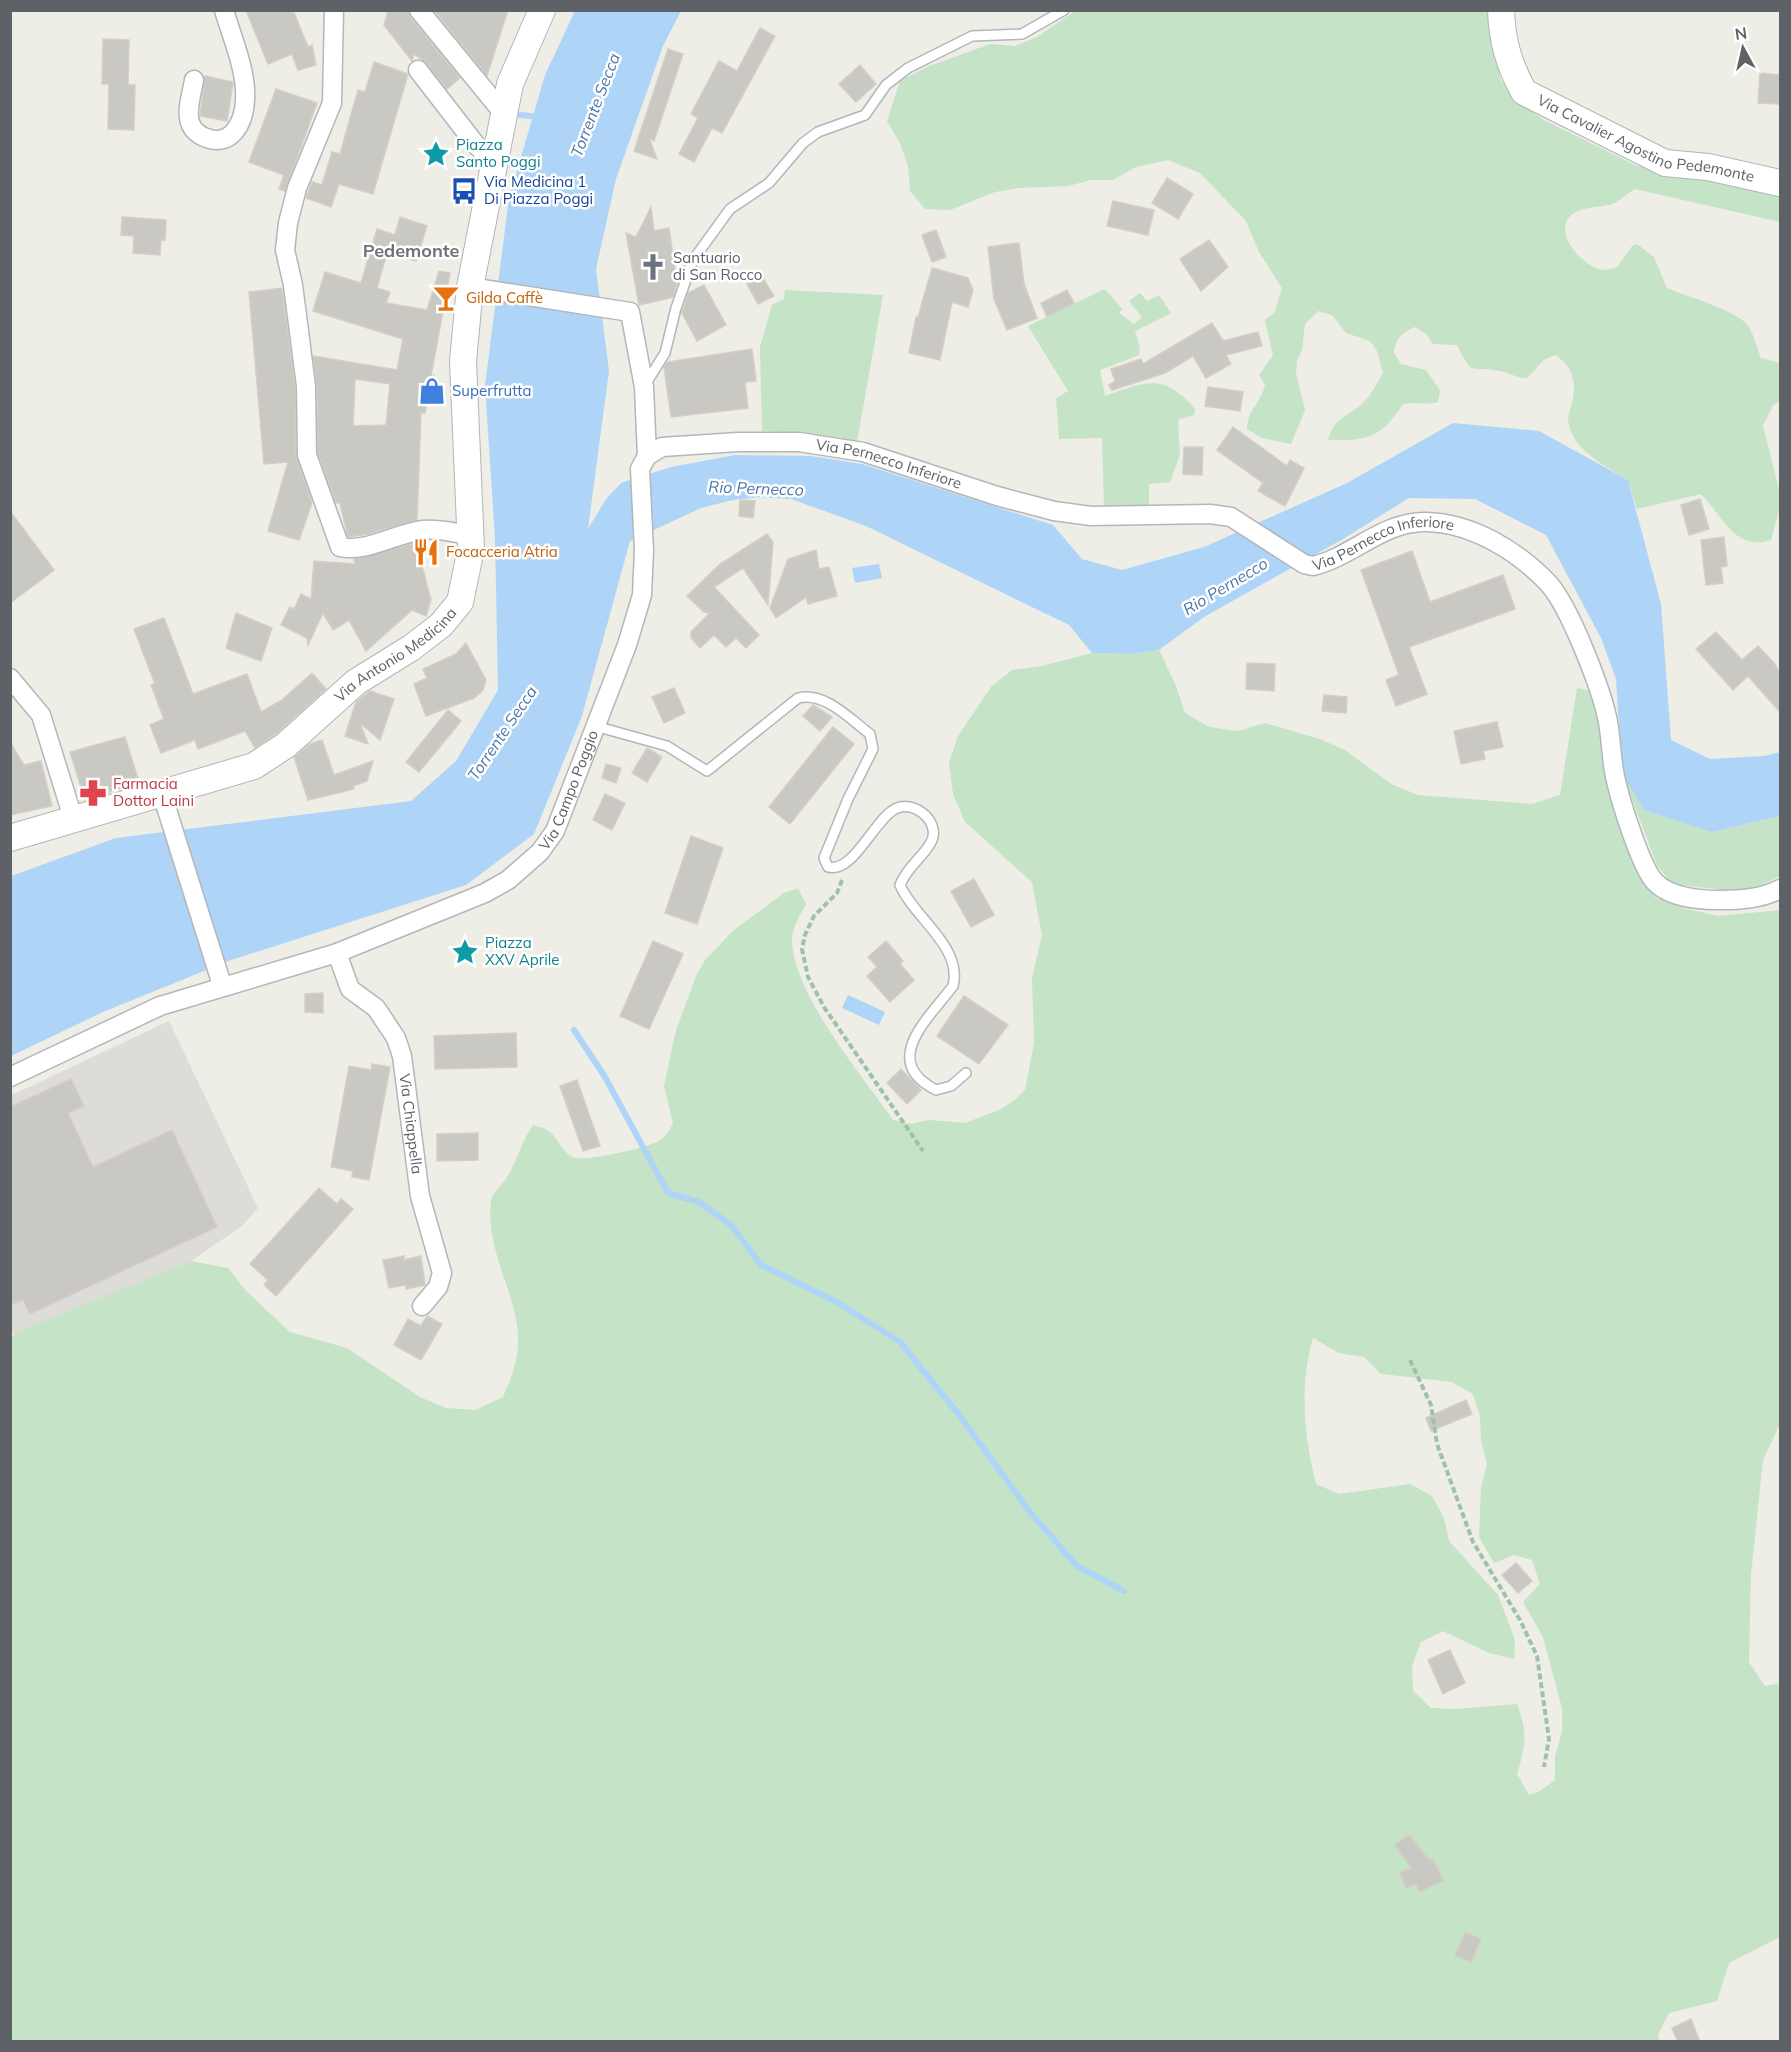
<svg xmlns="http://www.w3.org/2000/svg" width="1791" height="2052" font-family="Mulish,sans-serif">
	<rect width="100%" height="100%" fill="#eeede6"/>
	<path fill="#dddcd8" d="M169,1021L258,1208L242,1226L191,1261L11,1335L10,1096Z"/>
	<g fill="#c5e3c6" fill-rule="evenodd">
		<path d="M1075,11H1487L1501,80L1518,102L1544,120L1637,166L1780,193V222L1635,189C1627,193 1620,201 1612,204C1599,208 1576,206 1568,219C1556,239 1585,267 1603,270C1608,270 1613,268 1617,267L1632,246L1637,244L1654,257L1667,288C1687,297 1738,310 1749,327C1754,336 1757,348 1761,358L1780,363V402L1773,405L1763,426L1780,494V507L1771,540C1735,552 1723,516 1701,494L1637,509L1628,480C1606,466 1576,453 1569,425C1566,414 1572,408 1573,398C1577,380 1570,364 1555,355L1544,360L1527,378C1516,378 1510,373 1500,371C1472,365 1473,379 1457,345L1433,344L1426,334L1415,327C1401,333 1396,338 1394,353L1401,364L1426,370L1440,390L1438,402C1425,406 1416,401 1403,404C1381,438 1367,441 1328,440C1336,414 1347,419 1364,402C1372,394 1377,383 1383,373L1377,351L1370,341L1346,333L1332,315L1318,311L1305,324L1302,350L1297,361L1296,374L1305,410L1291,444L1262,438L1247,429C1247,411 1261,402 1265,385L1259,375L1273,355L1265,320L1275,312L1282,288L1259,252L1246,221L1200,173L1168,160L1136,167L1113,180H1091L1068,186L1019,188L995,192L950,210L925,209L910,191L908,166L900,143L887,121L900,81L927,67L990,44L1015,46L1037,37Z"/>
		<path d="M1105,289L1122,309L1119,313L1134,324L1142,317L1129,301L1140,293L1147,301L1159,295L1171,313L1135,331L1140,348L1139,355L1100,370L1105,396C1146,382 1163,372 1195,409L1194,415L1178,420L1180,455L1170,482L1149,484V510L1104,508L1102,438L1059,439L1056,398L1068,391L1028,326Z"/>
		<path d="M785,290L883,295L857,442L801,433L762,431L760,347L772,305L784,299Z"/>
		<path d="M1159,650L1176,686L1185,713L1209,727L1238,731L1265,723L1320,739L1345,750L1391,784L1418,795L1532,804L1560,795L1577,688L1590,691L1599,728L1602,759L1619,819L1643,880L1655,897L1687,909L1718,916L1780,910V1424L1763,1460L1751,1575L1749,1662L1765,1686L1780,1683V1937L1729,1963L1717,2001L1669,2013L1658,2035L1660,2041L11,2042V1338L17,1332L191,1261L228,1268L246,1291L290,1332L347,1348L420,1397L446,1408L475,1410L503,1397C511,1379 517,1363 518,1344C520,1296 485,1255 491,1201C493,1191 505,1183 509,1174C518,1157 522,1141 533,1125C538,1127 546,1128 550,1132C559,1140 563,1155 576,1158C587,1161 654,1147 662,1139C667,1135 670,1128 673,1123L664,1086L676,1030L696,976L705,960L734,930L784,893L798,888L806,904C800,915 791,929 792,942C795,997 862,1075 893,1120L911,1124L929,1120L965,1123L999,1110L1015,1100L1025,1090L1034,1043L1032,978L1042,935L1032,882L965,822L953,794L949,763L958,736L991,687L1012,670L1042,666L1092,653L1132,654ZM1313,1338L1339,1353L1364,1357L1381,1374L1452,1382L1473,1394L1480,1416L1481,1440L1487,1464L1481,1488L1479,1537L1494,1563L1514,1555L1532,1560L1540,1584L1523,1602L1543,1637L1562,1708V1732L1555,1756V1780L1540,1791L1529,1795L1517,1774C1526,1744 1528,1734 1517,1704L1456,1709L1431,1708L1413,1691L1412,1666L1421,1642L1443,1631L1489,1653L1514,1659L1515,1640L1498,1595L1449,1541L1444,1518L1432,1496L1410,1484L1339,1494L1316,1484C1304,1436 1299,1386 1313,1338Z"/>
		<path d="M1622,773L1712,832L1780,816V876L1755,888L1733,891L1672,884L1657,865Z"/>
	</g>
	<g fill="#aed5f7">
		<path d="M575,11H681L663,46L616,179L596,269L609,371L588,529L606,499L621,483L671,467L735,455L811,456L862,464L1053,525L1082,559L1122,570L1204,547L1347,483L1453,423L1539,431L1628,480L1661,604L1671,740L1710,759L1764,756L1780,752V816L1712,832L1644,810L1622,773L1616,679L1601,638L1546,535L1475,499L1409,498L1343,539L1204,617L1159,650L1132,654L1092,653L1069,625L866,526L791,499L761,497L733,500L701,508L630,541L582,716L534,834L466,885L231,960L103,1012L11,1056V876L116,838L411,801L456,761L498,690L495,539L485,385L509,198L545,75Z"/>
		<path d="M879,564L882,578L855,583L852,568Z"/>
		<path d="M848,995L885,1012L879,1025L842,1008Z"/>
	</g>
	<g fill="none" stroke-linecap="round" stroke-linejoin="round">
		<g stroke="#aed5f7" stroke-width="6">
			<path d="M520,115L540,117"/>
			<path d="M574,1030L605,1077L668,1193L699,1202L732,1226L761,1265L837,1302L900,1342L960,1416L1029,1511L1077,1566L1124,1591"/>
		</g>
	</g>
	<g fill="#cac8c3" stroke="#d3cfc5" stroke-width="1.5" fill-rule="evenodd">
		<path d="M246,10H293L308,47L312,45L316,65L298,70L292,54L268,64Z"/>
		<path d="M388,10H408L410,17L460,78L447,89L426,63L414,54L412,61L384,25Z"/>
		<path d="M434,10H508L487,76Z"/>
		<path d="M760,28L775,36L722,133L712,128L694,162L679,154L698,118L691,114L719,61L737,71Z"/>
		<path d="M103,39L129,40L128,85H135L134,130L108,129L109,84H102Z"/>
		<path d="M668,49L683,54L654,141L649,138L657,159L634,151Z"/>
		<path d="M374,62L408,74L373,194L339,184L331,207L306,198L312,182L322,185L332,152L340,154L358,90L365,92Z"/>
		<path d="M860,65L876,84L856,102L839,84Z"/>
		<path d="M1760,73L1780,75V104L1758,103Z"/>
		<path d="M205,76L233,82L227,121L200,116Z"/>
		<path d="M276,89L317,103L285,191L279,189L284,175L249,162Z"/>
		<path d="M1167,178L1193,194L1178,219L1152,203Z"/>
		<path d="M1113,201L1154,210L1148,235L1107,226Z"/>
		<path d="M651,207L654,231L669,228L677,284L673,297L639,305L626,233L636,237Z"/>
		<path d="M122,217L166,220L165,240H161L160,255L133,253L134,236L121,235Z"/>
		<path d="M400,217L427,226L416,261L387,253L377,288L390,292L386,303L427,310L439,271L450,273L431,376H434L432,390H430L425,413H421L417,520L368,534L348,537L340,503H336L318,453L317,386L313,356L397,370L403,339L313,311L325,272L361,283L377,229L395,235ZM355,379L390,384L386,425L353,426Z"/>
		<path d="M936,230L946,257L932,262L922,235Z"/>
		<path d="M1209,240L1228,267L1201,291L1180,259Z"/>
		<path d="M1019,243L1024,284L1037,318L1007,330L994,299L988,247Z"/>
		<path d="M932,268L968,278L973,290L968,307L952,302L940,360L909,353L916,317H918Z"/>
		<path d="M761,275L774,296L758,304L747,284Z"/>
		<path d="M704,285L726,325L697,341L682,313L688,293Z"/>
		<path d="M282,288L295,387L296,456L312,503L299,540L268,531L288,462L264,464L249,292Z"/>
		<path d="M1067,290L1074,303L1047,317L1041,303Z"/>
		<path d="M1212,323L1223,341L1258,332L1262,346L1226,355L1231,364L1206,378L1193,356L1165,373L1112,390L1109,385L1115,381L1111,369L1141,359L1143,364Z"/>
		<path d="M752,349L756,381L745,382L748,408L671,417L664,367L668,362Z"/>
		<path d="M1208,387L1243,392L1240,411L1205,406Z"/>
		<path d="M1233,427L1287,466L1290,460L1304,468L1285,506L1258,491L1263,483L1217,450Z"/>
		<path d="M1184,447H1203L1202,475L1183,474Z"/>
		<path d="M1700,499L1709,529L1689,535L1681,505Z"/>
		<path d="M740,500L755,501L753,518L739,516Z"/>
		<path d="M10,511L54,570L10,603Z"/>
		<path d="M767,534L773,542L768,605L743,568L714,587L759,635L746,648L736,638L726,647L714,635L700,648L691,638V632L710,613L704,612L687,596L720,564Z"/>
		<path d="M1724,537L1727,566L1721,567L1723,583L1706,585L1701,540Z"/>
		<path d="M416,543L431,600L426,616L412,610L366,651L349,620L333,630L323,613L308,645L307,638L281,625L290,607L294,609L301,594L311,599L314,561L355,564L354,559Z"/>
		<path d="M816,550L819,569L829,567L837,596L808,604L806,597L776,618L770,608L788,559Z"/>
		<path d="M1412,551L1430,602L1503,575L1515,609L1409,647L1427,694L1396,706L1386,680L1399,675L1361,570Z"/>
		<path d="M236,613L272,628L261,661L226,648Z"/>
		<path d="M164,618L193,694L247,674L261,712L282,700L312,673L326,689L277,733L255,748L245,731L198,749L195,740L161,753L150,725L164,719L151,685L155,684L134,629Z"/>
		<path d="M1716,632L1742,660L1758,646L1774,663L1780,673V712L1748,676L1733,690L1696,649Z"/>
		<path d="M466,643L486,680L483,690L474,698L426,716L414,684L427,678L423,669L456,654Z"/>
		<path d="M1247,663L1275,664L1274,691L1246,689Z"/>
		<path d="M674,688L685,713L664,723L652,697Z"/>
		<path d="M370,691L394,699L380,740L360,723L368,744L345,736L356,702Z"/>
		<path d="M1324,695L1347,697L1346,713L1322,711Z"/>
		<path d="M813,705L832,717L820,731L803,716Z"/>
		<path d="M448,710L461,721L419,772L406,762Z"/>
		<path d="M1497,722L1503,747L1483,751L1485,759L1461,764L1454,731Z"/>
		<path d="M833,727L854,744L790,824L769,807Z"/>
		<path d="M125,737L139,782L85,800L70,752Z"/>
		<path d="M322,740L334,775L373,761L367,781L353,786L354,789L308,800L294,757L310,744Z"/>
		<path d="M10,742L24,765L41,761L52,806L10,815Z"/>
		<path d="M647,748L662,757L647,782L632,773Z"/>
		<path d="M606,764L621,768L616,783L602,778Z"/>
		<path d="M605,794L625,803L612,830L593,820Z"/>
		<path d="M691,836L723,848L697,924L665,913Z"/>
		<path d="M974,879L994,915L971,927L951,891Z"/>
		<path d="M653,941L683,954L649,1029L620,1016Z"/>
		<path d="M886,941L903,961L900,964L914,980L890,1002L867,976L877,967L868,957Z"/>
		<path d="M323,993V1013L305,1012V994Z"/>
		<path d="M964,996L1008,1025L979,1064L937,1036Z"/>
		<path d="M516,1033L517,1067L435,1069L434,1036Z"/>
		<path d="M372,1064L390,1067L369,1180L352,1177L353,1171L331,1167L349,1066L371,1070Z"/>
		<path d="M901,1069L921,1090L907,1104L887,1083Z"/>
		<path d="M71,1079L84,1106L68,1113L93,1167L172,1130L217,1227L30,1314L23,1300L10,1305V1107Z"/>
		<path d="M577,1080L600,1146L583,1151L560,1086Z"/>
		<path d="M478,1133V1160L437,1161V1134Z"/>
		<path d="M319,1188L337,1204L341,1199L353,1209L276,1296L264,1285L268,1280L250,1264Z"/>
		<path d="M404,1256V1260L421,1256L425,1285L406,1289V1285L389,1288L383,1260Z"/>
		<path d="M427,1316L442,1324L421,1360L394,1345L408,1319L421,1326Z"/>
		<path d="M1466,1400L1472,1414L1431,1431L1426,1418Z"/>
		<path d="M1516,1563L1532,1581L1518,1593L1502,1575Z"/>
		<path d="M1450,1650L1465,1683L1443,1694L1428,1660Z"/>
		<path d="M1409,1835L1429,1860L1433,1859L1443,1881L1419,1892L1416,1884L1406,1888L1400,1873L1411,1868L1395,1845Z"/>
		<path d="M1465,1932L1481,1939L1471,1962L1455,1955Z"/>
		<path d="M1691,2019L1700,2042H1678L1672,2028Z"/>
	</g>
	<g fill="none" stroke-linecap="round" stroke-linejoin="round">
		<defs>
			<g id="lane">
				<path d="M645,385L665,353L676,308L693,260L730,209L769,183L803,143L818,132L865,115L886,85L908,68L972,36L1022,34L1064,10"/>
				<path d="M595,726L667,746L707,771L798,698C824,691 850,719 870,734L873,749L848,799L824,858L828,867C853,874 874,820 895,809C912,799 940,820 932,840C926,855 908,865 900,885C914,918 963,947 953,986C929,1018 879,1061 936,1090L951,1086L966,1073"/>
			</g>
			<g id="street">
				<path d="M334,10L332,103L297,188L288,223L285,250L293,285L306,386L307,455L340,547C366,553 397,533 423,530C437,528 455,533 470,535"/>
				<path d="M419,10L504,114"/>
				<path d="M418,70L476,145L496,163"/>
				<path d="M194,80C192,93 185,113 191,125C193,130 199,135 204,137C231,149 244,123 245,100C247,71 232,38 224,10"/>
				<path d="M470,287L630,312L644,387L647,456"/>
				<path d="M10,678L41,715L73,818"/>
				<path d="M162,794L222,985"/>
				<path id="s1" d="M337,953L350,989L376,1008L396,1038L402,1056L420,1196L442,1273L438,1287L422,1306"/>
				<path id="s2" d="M10,1077L160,1006L337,953L485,893L508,880L540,852L555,831L627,645L642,595L644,550L640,469L647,456L662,447L738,442H799L863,452L997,496L1054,511L1091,516L1210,514L1231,517L1304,564L1313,566C1352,557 1383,521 1426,522C1472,523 1518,551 1549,584C1570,608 1600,686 1607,717C1611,735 1611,754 1614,771C1618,794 1640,866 1655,882C1669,897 1699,900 1719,900C1740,900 1761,899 1780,889"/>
			</g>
			<g id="secondary">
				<path id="s3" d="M1501,10C1502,41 1509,65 1524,92L1665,163L1708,167L1780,183"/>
				<path id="s4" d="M10,838L254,766L286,745L356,682L411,648L441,625L460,602L471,549L463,361L470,287L510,84L542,10"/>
			</g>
		</defs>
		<use href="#lane" stroke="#b3b6ba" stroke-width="12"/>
		<use href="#street" stroke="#b3b6ba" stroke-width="21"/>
		<use href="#secondary" stroke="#b3b5b9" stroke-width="28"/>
		<g stroke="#9ec2a9" stroke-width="4" stroke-dasharray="6 3" stroke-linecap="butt">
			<path d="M842,880L837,893L814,916L805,935L802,949L808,977L824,1007L923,1151"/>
			<path d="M1410,1360L1431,1405L1437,1444L1473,1542L1520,1620L1537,1656L1549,1739L1544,1767"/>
		</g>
		<use href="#lane" stroke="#fff" stroke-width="9"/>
		<use href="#street" stroke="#fff" stroke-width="18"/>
		<use href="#secondary" stroke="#fff" stroke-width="26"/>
	</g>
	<defs>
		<symbol id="sight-bare" viewBox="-9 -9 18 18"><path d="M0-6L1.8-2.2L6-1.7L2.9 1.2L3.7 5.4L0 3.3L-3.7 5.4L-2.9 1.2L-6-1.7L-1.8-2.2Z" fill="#0f9aa8" stroke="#fff" stroke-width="2.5" paint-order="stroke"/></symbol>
		<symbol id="bus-bare" viewBox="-9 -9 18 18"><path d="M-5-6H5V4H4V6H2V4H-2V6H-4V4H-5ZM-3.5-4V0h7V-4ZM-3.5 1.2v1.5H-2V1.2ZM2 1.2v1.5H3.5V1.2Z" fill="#1a4fb4" stroke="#fff" stroke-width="2.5" paint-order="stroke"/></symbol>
		<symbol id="church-bare" viewBox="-9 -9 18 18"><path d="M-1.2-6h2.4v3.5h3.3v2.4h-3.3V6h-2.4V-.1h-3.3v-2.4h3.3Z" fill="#6b7280" stroke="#fff" stroke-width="2.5" paint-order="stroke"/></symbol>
		<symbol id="bar-bare" viewBox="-9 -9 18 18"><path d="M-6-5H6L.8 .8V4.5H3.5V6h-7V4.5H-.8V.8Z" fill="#e8710a" stroke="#fff" stroke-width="2.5" paint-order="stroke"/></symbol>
		<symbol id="shop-bare" viewBox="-9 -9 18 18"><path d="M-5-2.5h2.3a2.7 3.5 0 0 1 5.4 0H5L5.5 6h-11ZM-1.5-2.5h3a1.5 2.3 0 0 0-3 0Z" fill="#3f7fe0" stroke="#fff" stroke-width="2.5" paint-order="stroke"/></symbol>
		<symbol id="restaurant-bare" viewBox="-9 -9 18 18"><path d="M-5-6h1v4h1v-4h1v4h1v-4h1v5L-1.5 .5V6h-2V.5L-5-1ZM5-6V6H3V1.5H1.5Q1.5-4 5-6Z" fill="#e8710a" stroke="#fff" stroke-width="2.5" paint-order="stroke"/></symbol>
		<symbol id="pharmacy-bare" viewBox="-9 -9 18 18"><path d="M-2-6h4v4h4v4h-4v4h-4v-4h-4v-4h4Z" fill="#e0444e" stroke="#fff" stroke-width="2.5" paint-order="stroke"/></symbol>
	</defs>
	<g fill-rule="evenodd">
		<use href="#sight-bare" x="417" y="135" width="38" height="38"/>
		<use href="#bus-bare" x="445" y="172" width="38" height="38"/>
		<use href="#church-bare" x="634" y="248" width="38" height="38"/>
		<use href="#bar-bare" x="427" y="279" width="38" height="38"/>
		<use href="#shop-bare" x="413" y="372" width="38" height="38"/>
		<use href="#restaurant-bare" x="407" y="533" width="38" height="38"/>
		<use href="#pharmacy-bare" x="74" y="774" width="38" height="38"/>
		<use href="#sight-bare" x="446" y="933" width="38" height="38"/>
	</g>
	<g text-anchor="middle" stroke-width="5" stroke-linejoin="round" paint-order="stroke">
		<g font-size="15" fill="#5e6165" stroke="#fff">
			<text dy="5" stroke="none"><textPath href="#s3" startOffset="218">Via Cavalier Agostino Pedemonte</textPath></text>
			<text dy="5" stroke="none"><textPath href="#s2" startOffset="1245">Via Pernecco Inferiore</textPath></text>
			<text dy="5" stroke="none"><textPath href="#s2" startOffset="1766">Via Pernecco Inferiore</textPath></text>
			<text dy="5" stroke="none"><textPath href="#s4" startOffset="435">Via Antonio Medicina</textPath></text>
			<text dy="5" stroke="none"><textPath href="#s2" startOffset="648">Via Campo Poggio</textPath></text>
			<text dy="5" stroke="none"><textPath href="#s1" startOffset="194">Via Chiappella</textPath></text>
		</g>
		<g font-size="15" fill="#0d838f" stroke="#fff" text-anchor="start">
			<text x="456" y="150">Piazza<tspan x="456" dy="17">Santo Poggi</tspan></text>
			<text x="485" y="948">Piazza<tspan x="485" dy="17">XXV Aprile</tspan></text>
		</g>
		<g font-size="15" fill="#164399" stroke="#fff" text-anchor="start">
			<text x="484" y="187">Via Medicina 1<tspan x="484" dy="17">Di Piazza Poggi</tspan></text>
		</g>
		<g font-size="15" fill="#5b616d" stroke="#fff" text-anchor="start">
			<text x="673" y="263">Santuario<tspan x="673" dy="17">di San Rocco</tspan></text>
		</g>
		<g font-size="15" fill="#c56008" stroke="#fff" text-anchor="start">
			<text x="466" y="303">Gilda Caffè</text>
			<text x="446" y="557">Focacceria Atria</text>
		</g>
		<g font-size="15" fill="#366cbe" stroke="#fff" text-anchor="start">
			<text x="452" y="396">Superfrutta</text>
		</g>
		<g font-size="15" fill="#be3a42" stroke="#fff" text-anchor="start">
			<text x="113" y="789">Farmacia<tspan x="113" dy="17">Dottor Laini</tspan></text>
		</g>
		<g font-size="16" font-style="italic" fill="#4c77a7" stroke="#fff">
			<text transform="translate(595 105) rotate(-69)" y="6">Torrente Secca</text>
			<text transform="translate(756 488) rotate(2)" y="6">Rio Pernecco</text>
			<text transform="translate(1225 586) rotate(-31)" y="6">Rio Pernecco</text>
			<text transform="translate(502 733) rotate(-56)" y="6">Torrente Secca</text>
		</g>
		<g font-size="18" font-weight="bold" fill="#6f7377" stroke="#fff">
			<text x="411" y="257">Pedemonte</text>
		</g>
	</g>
	<rect width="1791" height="2052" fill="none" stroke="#5e6165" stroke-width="24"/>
	<g transform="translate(1743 48) rotate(352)" stroke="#ffffff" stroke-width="4.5" paint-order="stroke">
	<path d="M0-4.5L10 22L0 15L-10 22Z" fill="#5e6165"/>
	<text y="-9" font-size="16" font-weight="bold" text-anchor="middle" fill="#5e6165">N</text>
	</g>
</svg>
